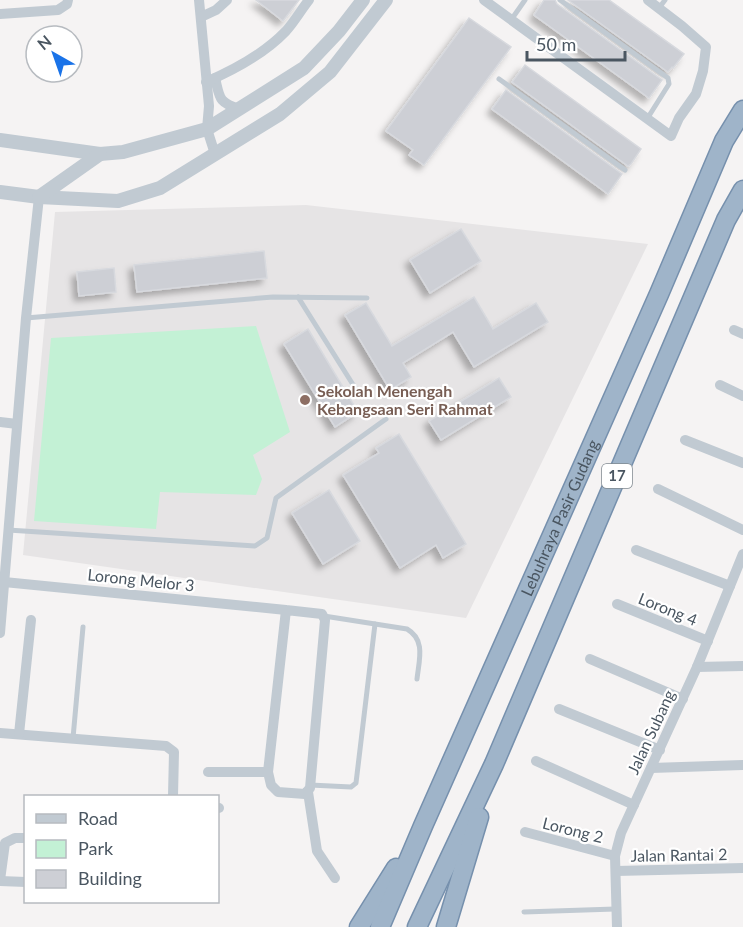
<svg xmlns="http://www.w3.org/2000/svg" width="743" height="927" font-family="Lato,sans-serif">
	<defs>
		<filter id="shadow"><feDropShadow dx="-5" dy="5" stdDeviation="3" flood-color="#0004"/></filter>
	</defs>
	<rect width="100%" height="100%" fill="#f5f3f3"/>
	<path fill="#e6e4e5" d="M306,205L648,244L466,618L23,555L55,212Z"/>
	<path fill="#c3f1d5" d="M256,326L290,432L253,455L262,479L256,495L160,492L156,529L34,521L51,338Z"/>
	<g fill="#cdcfd5" stroke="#d7d9de" stroke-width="1.5" filter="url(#shadow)">
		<path d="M256,0H299L283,21Z"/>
		<path d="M544,0H555L557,4L662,80L649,98L534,15Z"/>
		<path d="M568,0H609L684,54L673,68L672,67L668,72Z"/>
		<path d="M469,18L511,47L424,165L409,155L413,150L386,131Z"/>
		<path d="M525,65L641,149L631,164L628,166L512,82Z"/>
		<path d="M506,90L622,174L608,194L492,109Z"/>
		<path d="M461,229L481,261L430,293L410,260Z"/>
		<path d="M264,251L267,278L137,292L134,265Z"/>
		<path d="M114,268L116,292L79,296L77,272Z"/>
		<path d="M474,297L493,329L536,303L548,322L474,367L453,332L403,363L411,377L390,390L345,315L366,303L392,346Z"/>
		<path d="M308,329L358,412L335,427L284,344Z"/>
		<path d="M499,378L511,397L441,440L429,421Z"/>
		<path d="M399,434L466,544L443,558L436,545L400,568L343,475L379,453L376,448Z"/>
		<path d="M329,490L360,541L323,564L292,513Z"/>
	</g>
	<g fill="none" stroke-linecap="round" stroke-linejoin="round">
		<defs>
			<g id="trunk">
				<path d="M359,927L396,868"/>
				<path id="s1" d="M380,927L423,826L659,294L724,141L743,110"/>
				<path d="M417,927L494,764L726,220L743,190"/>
				<path d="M446,927L479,817"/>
			</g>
		</defs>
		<use href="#trunk" stroke="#7690ad" stroke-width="21"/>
		<g stroke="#c1cad2" stroke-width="5">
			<path d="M560,0L668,78L669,84L647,119"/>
			<path d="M659,8L665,0"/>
			<path d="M511,20L525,0"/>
			<path d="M499,79L625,170"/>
			<path d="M298,297L357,391"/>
			<path d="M26,318L273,297L367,298"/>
			<path d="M8,530L255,546L267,538L276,498L386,419"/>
			<path d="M324,616L407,629C426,640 419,660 417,679"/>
			<path d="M73,738L83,627"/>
			<path d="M310,785L351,787L356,783L375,624"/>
			<path d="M524,912L615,909"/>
		</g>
		<g stroke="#c1cad2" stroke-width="10">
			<path d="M199,0L209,106L207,129L215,154"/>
			<path d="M484,0L671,136L679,118L696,94L703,71L706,47L682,26L648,0"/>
			<path d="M0,14L58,10L67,4L68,0"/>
			<path d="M201,17L216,10L227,0"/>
			<path d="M215,78C220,98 218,102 239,109"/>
			<path d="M206,82C234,70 265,53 286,31C295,21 301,10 309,0"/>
			<path d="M734,330L743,334"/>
			<path d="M720,385L743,396"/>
			<path d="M0,422L17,424"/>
			<path d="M685,440L743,463"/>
			<path d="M658,489L743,530"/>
			<path d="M636,550L730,586"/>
			<path d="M4,582L286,610L322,614L325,620L310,788L305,794L278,792L271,785L268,772L286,610"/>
			<path d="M617,604L708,641"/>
			<path d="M0,633L26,318L39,197"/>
			<path d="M590,659L683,699"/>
			<path d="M697,667L743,666"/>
			<path d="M559,709L660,750"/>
			<path d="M0,733L166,746L174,752L173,796"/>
			<path d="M19,734L31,620"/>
			<path d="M536,761L634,805"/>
			<path d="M651,768L743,765"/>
			<path d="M208,772H268"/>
			<path d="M308,792L317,851L335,878"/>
			<path d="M218,808H219"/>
			<path d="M525,832L615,856"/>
			<path d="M616,871L743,868"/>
			<path d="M0,880L5,843L15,838H26"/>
			<path d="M0,881L26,882"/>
			<path d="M617,927L615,856L621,833L697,667L743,554"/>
		</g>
		<g stroke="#c1cad2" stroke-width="14">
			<path d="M0,140L100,154L123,152L207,129L304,68L339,31L363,0"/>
			<path d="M0,192L39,197L118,201L160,188L280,114L330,72L386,0"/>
			<path d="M39,197L100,154"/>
		</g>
		<use href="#trunk" stroke="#9fb4c9" stroke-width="18"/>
	</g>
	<circle fill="#8d6e63" stroke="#fff" stroke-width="2" cx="305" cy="400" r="6"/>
	<g text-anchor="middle" stroke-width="4.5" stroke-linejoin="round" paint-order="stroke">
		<rect fill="#fff" stroke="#808990" stroke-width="1.5" x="602" y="464" width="30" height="24" rx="4.5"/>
		<g font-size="15" font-weight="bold" fill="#4a5661">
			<text x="617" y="481">17</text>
		</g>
		<g font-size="16" font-weight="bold" fill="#785e54" stroke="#fff" text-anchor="start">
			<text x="317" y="397">Sekolah Menengah<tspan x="317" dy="18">Kebangsaan Seri Rahmat</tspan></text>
		</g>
		<g font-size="16" fill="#4a5661" stroke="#fff">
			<text dy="6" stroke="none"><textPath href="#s1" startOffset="447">Lebuhraya Pasir Gudang</textPath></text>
			<text transform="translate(141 580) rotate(6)" y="6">Lorong Melor 3</text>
			<text transform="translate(668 609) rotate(22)" y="6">Lorong 4</text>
			<text transform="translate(651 732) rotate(-65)" y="6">Jalan Subang</text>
			<text transform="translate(573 830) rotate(14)" y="6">Lorong 2</text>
			<text transform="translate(679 855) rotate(-1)" y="6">Jalan Rantai 2</text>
		</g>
	</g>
	<rect x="24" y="795" width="195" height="108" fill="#ffffff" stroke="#b7bbc0" stroke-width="1.5"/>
	<rect x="36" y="814" width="30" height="9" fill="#c1cad2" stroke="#b7bbc0" stroke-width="1.5"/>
	<text x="78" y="825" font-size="18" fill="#4a5661">Road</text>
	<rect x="36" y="840" width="30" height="18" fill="#c3f1d5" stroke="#b7bbc0" stroke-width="1.5"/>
	<text x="78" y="855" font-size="18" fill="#4a5661">Park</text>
	<rect x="36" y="870" width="30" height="18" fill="#cdcfd5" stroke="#b7bbc0" stroke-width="1.5"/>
	<text x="78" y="885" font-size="18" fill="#4a5661">Building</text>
	<g transform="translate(54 54) rotate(320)"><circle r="28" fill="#ffffff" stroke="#b7bbc0" stroke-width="1.5"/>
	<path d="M0-4.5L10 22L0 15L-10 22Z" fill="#1a73e8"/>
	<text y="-9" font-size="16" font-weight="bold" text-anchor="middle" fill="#4a5661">N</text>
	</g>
	<path d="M527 51v9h98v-9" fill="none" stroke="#4a5661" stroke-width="3"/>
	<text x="536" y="51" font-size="18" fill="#4a5661" stroke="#ffffff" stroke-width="4.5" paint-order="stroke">50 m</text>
</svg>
